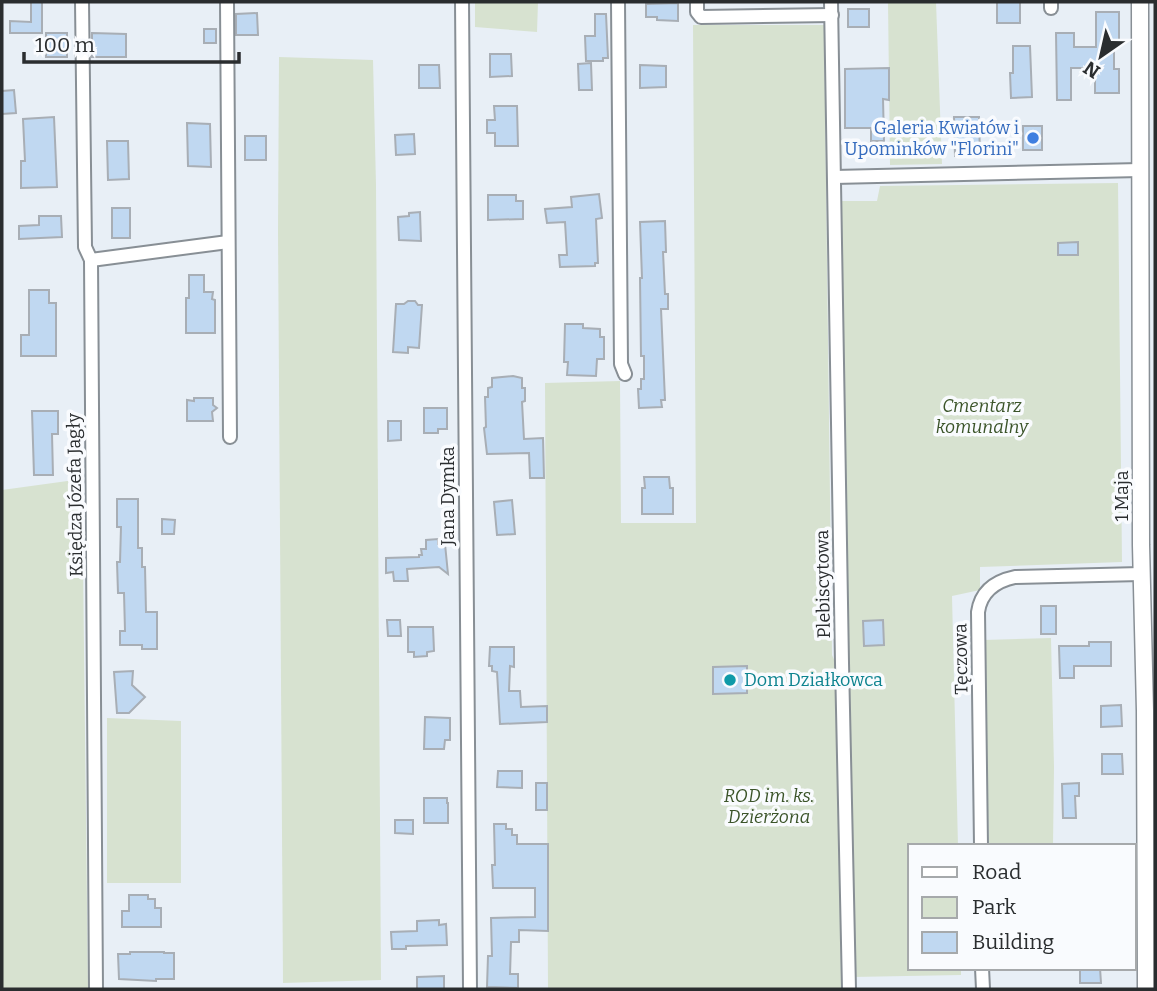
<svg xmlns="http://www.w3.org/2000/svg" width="1157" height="991" font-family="Bitter,serif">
	<rect width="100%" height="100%" fill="#e8eff6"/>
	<g fill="#d7e2d0">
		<path d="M475,2H538L537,32L475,27Z"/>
		<path d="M888,2H936L942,164L890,165Z"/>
		<path d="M693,25H824L832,655L839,671L841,989H548L545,383L620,381L621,523H696Z"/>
		<path d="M279,57L373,60L376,185L381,980L283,983L278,231Z"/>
		<path d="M1118,183L1122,562L980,567V590L952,596L958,846H910V968H961V975L852,977L841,201H877L880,186Z"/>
		<path d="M82,479L88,989H2V490Z"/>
		<path d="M1051,638L1054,767L1053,846H989L983,640Z"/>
		<path d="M107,718L181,721V883H107Z"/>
	</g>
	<g fill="#c0d8f1" stroke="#a8aeb5" stroke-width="2">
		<path d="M31,2H42V33H10V21L31,22Z"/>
		<rect x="997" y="2" width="23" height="21"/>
		<path d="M678,3V21L657,20V17H646V4Z"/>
		<rect x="848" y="9" width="21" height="18"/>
		<path d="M1096,12H1119V46H1114V69H1119V93H1095V68H1071V100H1057L1056,33H1074V47H1096Z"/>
		<path d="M257,13L258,35H236V14Z"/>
		<path d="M595,14H606L608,58H603V61H586L585,36H595Z"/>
		<rect x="204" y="29" width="12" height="14"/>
		<rect x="46" y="33" width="21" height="24"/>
		<path d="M92,33L126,34V57H92Z"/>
		<path d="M1013,46H1030L1032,97L1011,98L1010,73H1013Z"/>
		<path d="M490,54H511L512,76L490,77Z"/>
		<path d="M591,63L592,90H579L578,64Z"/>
		<path d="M419,65H439L440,88H419Z"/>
		<path d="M640,65L666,66V87L640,88Z"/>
		<path d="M889,68V100L883,99L884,141H871V128H845V69Z"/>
		<path d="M14,90L16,113L2,114V91Z"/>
		<path d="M494,106H517L518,146H495V133H487V120H495Z"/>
		<path d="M54,117L57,187L21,188V161H25L23,119Z"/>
		<path d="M954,117H979L980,156H955Z"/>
		<path d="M187,123L210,124L211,167L188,166Z"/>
		<rect x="1023" y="126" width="19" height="24"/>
		<path d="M414,134L415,154L396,155L395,135Z"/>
		<rect x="245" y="136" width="21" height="24"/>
		<path d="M107,141H128L129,179L108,180Z"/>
		<path d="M599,194L602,218L596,219L598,263H595V266L560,267L559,255H567L565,222L547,223L545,209L572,207L571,197Z"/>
		<path d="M488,195H516V201H523V219L488,220Z"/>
		<rect x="112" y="208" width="18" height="30"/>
		<path d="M420,212L421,241L399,240L398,217L409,216V213Z"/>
		<path d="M39,216H61L62,237L19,239V226L39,225Z"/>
		<path d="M665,221L666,252H663L665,294H668V309H661L665,400H661L662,407L639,408L638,389H641V379H644V356H641L640,278H642L640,222Z"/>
		<path d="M1078,242V255H1058V243Z"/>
		<path d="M189,275H204V292H213L212,299L215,300V333H186V298H189Z"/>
		<path d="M29,290H49V303H56V356H21V335H29Z"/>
		<path d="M408,301H415L418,305H422L419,348L408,347V353L393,352L396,304H404Z"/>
		<path d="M565,324H583V328L600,329V337H604V359H597L596,376L567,375L568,362H564Z"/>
		<path d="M513,376L522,378V388H525V401L522,402L524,439L543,438L544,478H530L529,453L487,454L484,428L486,427L485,397H488V388L492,387V378Z"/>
		<path d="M194,398H213V405L217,408L212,412L213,421H187V400L194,401Z"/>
		<path d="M424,408H447V429H438V433H424Z"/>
		<path d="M32,411H58V434H52L53,475H34Z"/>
		<path d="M388,421H401V440L388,441Z"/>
		<path d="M644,477H669L670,488H673V514H642V488H645Z"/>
		<path d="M117,499H138V548H142V567H145L146,612H157V649H142V645H120V631H125L124,593H118L117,562H120L121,527H117Z"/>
		<path d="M512,500L515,534L497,535L494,502Z"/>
		<path d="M162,519L175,520L174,534H162Z"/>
		<path d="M438,539V544H445L448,574L439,567L407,569L408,581H394L393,572L386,573V558L419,557V555H422L421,549H426V540Z"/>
		<rect x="1041" y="606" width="15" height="28"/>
		<path d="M387,620H400L401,636H388Z"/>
		<path d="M883,620L884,645L864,646L863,621Z"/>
		<path d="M408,627H433L434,651L427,652V656L414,657V652H408Z"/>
		<path d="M1089,642H1111V666H1074V678H1060L1059,646H1089Z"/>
		<path d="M490,647H514V667L510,666L509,691H520L521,707L547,706V722L500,724L497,672L492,671V666H489Z"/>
		<path d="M747,666V693L713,694V667Z"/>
		<path d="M133,671L132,685L145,697L129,713H117L114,672Z"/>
		<path d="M1121,705L1122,726L1101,727V706Z"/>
		<path d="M425,717L450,718V740H445L444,749H424Z"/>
		<path d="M1102,754H1122L1123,774H1102Z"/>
		<path d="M498,771H522V788L497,787Z"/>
		<rect x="536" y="783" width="11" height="27"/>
		<path d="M1079,783V796H1075L1076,818H1063L1062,784Z"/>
		<path d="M424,798H447V803H448V823H424Z"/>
		<path d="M395,820H413V834L395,833Z"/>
		<path d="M494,824H506V829H512V835H517V844H548V931L519,930V942H511L510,974H518V988L487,987L488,956H492L491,918L535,917V888H493L492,865H495Z"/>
		<path d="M129,895H148V899H155V908H161V927H122V911H129Z"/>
		<path d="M439,920V925L446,924L447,945L406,946V949H392L391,932L417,931V921Z"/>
		<path d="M130,952H164V953H174V979H156V981L119,979L118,954H130Z"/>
		<path d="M1080,968H1100L1101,983H1080Z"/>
		<path d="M444,976V989H417V977Z"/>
	</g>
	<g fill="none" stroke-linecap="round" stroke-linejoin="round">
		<defs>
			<g id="minor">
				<path d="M82,2L85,247L91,260L96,989"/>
				<path d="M227,2L230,437"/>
				<path d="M462,2L470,989"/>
				<path d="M618,2L621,364L625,374"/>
				<path d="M697,2V12L701,17L832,15"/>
				<path d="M831,2L842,663L849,989"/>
				<path d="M1051,8V2"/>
				<path d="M834,177L1140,170"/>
				<path d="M91,260L228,242"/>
				<path d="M981,846L978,612C981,591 996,581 1015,577L1141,574"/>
				<path d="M982,968L983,989"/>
			</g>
			<path id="tertiary" d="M1140,2L1141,545L1145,711L1146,989"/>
		</defs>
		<use href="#minor" stroke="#888f95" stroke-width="16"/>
		<use href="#tertiary" stroke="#888f95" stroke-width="19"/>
		<use href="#minor" stroke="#fff" stroke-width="12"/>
		<use href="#tertiary" stroke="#fff" stroke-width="16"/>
	</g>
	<circle fill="#3f7fe0" stroke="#f9fbfe" stroke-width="2.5" cx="1033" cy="138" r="7"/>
	<circle fill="#0f9aa8" stroke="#f9fbfe" stroke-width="2.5" cx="730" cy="680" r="7"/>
	<g text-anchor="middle" stroke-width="7" stroke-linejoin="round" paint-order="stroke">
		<g font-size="18" fill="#366cbe" stroke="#f9fbfe" text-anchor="end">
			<text x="1019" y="134">Galeria Kwiatów i<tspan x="1019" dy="21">Upominków "Florini"</tspan></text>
		</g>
		<g font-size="18" font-style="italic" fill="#3b5429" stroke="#f9fbfe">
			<text x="982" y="412">Cmentarz<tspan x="982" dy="21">komunalny</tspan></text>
			<text x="769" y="802">ROD im. ks.<tspan x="769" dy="21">Dzierżona</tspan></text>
		</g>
		<g font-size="18" fill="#2a2d2f" stroke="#f9fbfe">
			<text transform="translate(75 495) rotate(-91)" y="6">Księdza Józefa Jagły</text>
			<text transform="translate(448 496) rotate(-90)" y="6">Jana Dymka</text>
			<text transform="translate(1122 496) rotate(-90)" y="6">1 Maja</text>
			<text transform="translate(823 584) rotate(-91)" y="6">Plebiscytowa</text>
			<text transform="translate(961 659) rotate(-91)" y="6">Tęczowa</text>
		</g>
		<g font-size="18" fill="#0d838f" stroke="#f9fbfe" text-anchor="start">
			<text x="744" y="686">Dom Działkowca</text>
		</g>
	</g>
	<rect width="1157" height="991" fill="none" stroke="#2a2d2f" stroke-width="7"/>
	<rect x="908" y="844" width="228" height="126" fill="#f9fbfe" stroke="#a6a9ab" stroke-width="2"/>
	<rect x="922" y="867" width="35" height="10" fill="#ffffff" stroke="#a6a9ab" stroke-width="2"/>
	<text x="972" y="879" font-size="21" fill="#2a2d2f">Road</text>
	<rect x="922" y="897" width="35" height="21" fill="#d7e2d0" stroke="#a6a9ab" stroke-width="2"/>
	<text x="972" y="914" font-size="21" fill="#2a2d2f">Park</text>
	<rect x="922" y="932" width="35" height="21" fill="#c0d8f1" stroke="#a6a9ab" stroke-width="2"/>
	<text x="972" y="949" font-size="21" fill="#2a2d2f">Building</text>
	<g transform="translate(1101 56) rotate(214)" stroke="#f9fbfe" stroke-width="5" paint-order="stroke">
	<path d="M0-5L12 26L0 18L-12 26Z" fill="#2a2d2f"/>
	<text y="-10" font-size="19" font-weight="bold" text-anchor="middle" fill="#2a2d2f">N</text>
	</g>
	<path d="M24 52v10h215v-10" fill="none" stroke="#2a2d2f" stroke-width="3.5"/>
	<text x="35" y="52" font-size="21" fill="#2a2d2f" stroke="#f9fbfe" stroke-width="5" paint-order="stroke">100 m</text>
</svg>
